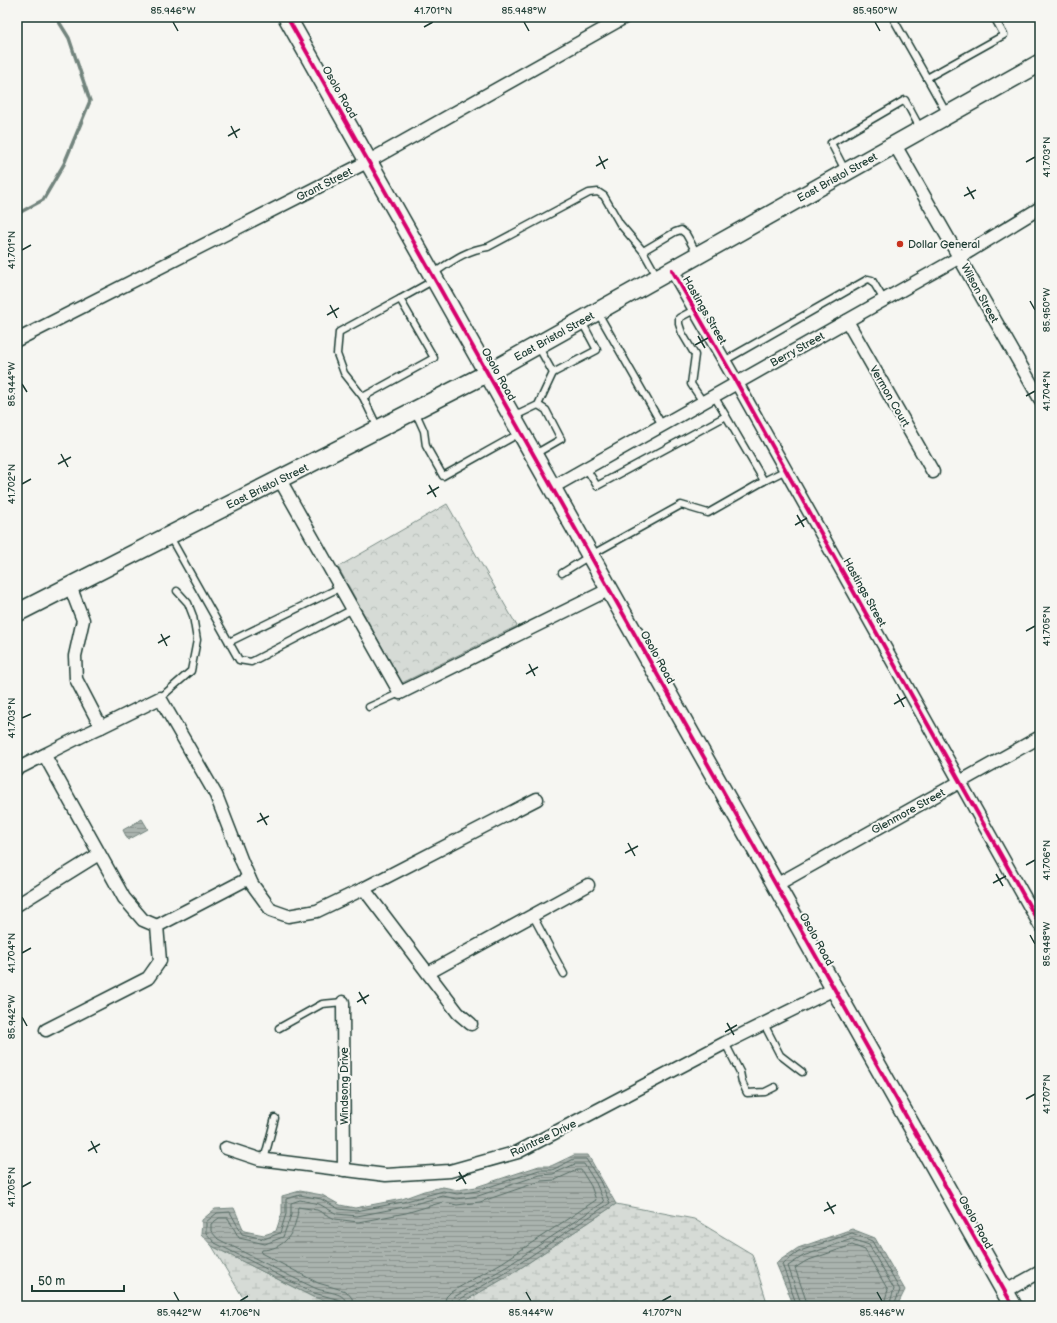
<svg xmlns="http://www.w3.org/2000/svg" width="1057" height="1323" font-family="'Balsamiq Sans',sans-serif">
	<defs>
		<pattern id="forest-crowns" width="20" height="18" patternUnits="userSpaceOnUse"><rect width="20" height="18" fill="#d6dbd6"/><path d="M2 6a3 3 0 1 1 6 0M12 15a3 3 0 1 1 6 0" fill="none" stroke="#b7bdb8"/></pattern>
		<pattern id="wetland-marsh" width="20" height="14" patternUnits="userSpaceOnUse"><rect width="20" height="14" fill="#d6dbd6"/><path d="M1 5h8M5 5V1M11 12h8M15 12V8" fill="none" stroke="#b7bdb8"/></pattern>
		<pattern id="water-rules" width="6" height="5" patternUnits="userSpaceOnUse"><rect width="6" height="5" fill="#aab3ae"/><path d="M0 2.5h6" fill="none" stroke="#8a938e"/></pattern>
	</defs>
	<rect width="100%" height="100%" fill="#f6f6f2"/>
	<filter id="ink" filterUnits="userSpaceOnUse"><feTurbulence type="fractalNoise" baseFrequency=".025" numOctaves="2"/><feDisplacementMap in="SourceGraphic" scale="8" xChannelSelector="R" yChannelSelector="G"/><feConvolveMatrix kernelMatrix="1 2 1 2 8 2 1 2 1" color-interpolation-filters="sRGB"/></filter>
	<g filter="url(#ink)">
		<path fill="url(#forest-crowns)" stroke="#7a8c85" d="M447,504L517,626L402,683L338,567Z"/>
		<g fill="url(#wetland-marsh)" stroke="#7a8c85">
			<path d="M616,1204L694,1219L752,1254L766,1299L765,1306H456L510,1275Z"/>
			<path d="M212,1246L313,1297L345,1306H248Z"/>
		</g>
		<g fill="url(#water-rules)" stroke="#72847d">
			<path d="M142,819L148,829L128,840L123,830Z"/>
			<path d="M574,1155H588L616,1204L510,1275L456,1306H345L313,1297L212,1246L201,1234L202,1220L215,1209L234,1208L244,1231L264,1235L276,1231L282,1213V1196L300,1191L322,1195L340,1205L355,1208L402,1199L424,1191L443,1187L458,1190L476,1187L539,1166H551Z"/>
			<path d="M852,1229L875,1238L905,1290L897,1306H794L776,1263L798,1248Z"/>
		</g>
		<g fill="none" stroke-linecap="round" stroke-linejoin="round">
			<g stroke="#576c65" stroke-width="1">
				<path d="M342,1306L340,1300L314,1293L215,1243L206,1233V1222L217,1213L230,1212L242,1234L264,1239L280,1233L286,1214V1199L300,1195L321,1199L339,1209L356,1211L403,1202L443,1191L457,1194L477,1191L539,1170H552L574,1159H586L600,1181L610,1203L508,1271L457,1301L455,1306"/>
				<path d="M347,1306C347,1291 325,1293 315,1288C282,1273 250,1255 218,1239L211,1231V1224L219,1218H228L239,1238L265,1244L283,1237L291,1215V1203L300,1200L319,1204L337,1214L357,1216L404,1207L443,1196L457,1199L478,1196L540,1175L553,1174L575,1164H584L596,1183L604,1202L506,1267L454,1297L450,1301V1306"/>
				<path d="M353,1306L352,1298L346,1291L318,1283L261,1253L262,1250C283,1249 293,1236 297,1216C298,1213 297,1210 298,1207L317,1210L335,1219L358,1222L406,1213L443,1202L457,1205L480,1202L541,1181L555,1180L577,1170H581L591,1186L596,1200L503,1262L451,1292L446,1297L444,1306"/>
				<path d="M797,1306L782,1264L800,1251L852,1233L872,1241L900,1290L894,1306"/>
				<path d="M802,1306L788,1266L803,1256L852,1239L869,1245L894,1289L889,1306"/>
				<path d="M808,1306L795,1268L806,1261L852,1245L865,1250L888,1290L883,1306"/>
			</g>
			<path stroke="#72847d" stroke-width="3.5" d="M17,214L43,200L64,164L90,101L69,38L56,17"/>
			<defs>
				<g id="lane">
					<path d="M898,17L894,20L927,78"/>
					<path d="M947,114L927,78L1004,35L994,17"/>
					<path d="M845,170L831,143L905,100L920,128"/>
					<path d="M643,251L675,232L681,230L686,234L697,254"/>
					<path d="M434,273C452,261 466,250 488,247L589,193L598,192L604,196L620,224L643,251L657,276"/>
					<path d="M694,310L679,318V324L682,333L695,355L691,384L703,402"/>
					<path d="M598,313L662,425"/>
					<path d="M724,361L868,279L872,280L884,300"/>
					<path d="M553,373L597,350L582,322"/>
					<path d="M363,397L344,373L337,354L339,332L400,299"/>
					<path d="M415,411L424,431L426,446L443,476L520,433"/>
					<path d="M726,416L764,481L786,470"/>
					<path d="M513,417L538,405L553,373L538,346"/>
					<path d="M378,428L363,397L434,358L400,299L434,280"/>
					<path d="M535,454L561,439L546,410L538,405"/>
					<path d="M586,468L597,486L726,416L714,396"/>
					<path d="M170,537L239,660L251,662L353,609"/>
					<path d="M562,573L591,555L681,505L708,513L764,481"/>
					<path d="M229,642L341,587"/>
					<path d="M160,698L191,671L197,640L193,616L188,603L177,591"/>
					<path d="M369,707L400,693"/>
					<path d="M533,916L564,974"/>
					<path d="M764,1024L780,1055L802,1072"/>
					<path d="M279,1028L322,1004L343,1002"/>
					<path d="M725,1043L740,1072L742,1082L747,1093L765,1092L775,1087"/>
					<path d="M264,1160L275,1118"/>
				</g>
				<g id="street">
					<path d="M895,145L1040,399"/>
					<path d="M672,270L737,383L1040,925"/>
					<path d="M847,321L933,472"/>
					<path d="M17,340L369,161L625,17"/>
					<path d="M280,480L400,693L610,589"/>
					<path d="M553,487L960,257L1040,208"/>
					<path d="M70,586L83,620L75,656L76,679L101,727L160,698L216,795L242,862L252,884L271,910L288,916L317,911L361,890L537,799"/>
					<path d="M45,756L124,898L143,920L157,926"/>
					<path d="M17,769C45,755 72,740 101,727"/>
					<path d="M776,885L1040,737"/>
					<path d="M364,889L458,1013L471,1024"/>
					<path d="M17,905L99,854"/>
					<path d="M428,973L588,885"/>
					<path d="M343,1002L344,1170"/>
					<path d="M46,1030L148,978L160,961L157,926L249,878"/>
					<path d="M226,1148L259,1159L386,1175L450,1171L518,1152L725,1043L834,989"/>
					<path d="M1004,1292L1040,1272"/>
				</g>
				<g id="secondary">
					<path d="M287,17L1013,1306"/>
					<path d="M17,613L488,373L1040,63"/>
				</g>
			</defs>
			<use href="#lane" stroke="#1f3d34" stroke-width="9"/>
			<use href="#street" stroke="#1f3d34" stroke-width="15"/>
			<use href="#secondary" stroke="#1f3d34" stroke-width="20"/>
			<use href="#lane" stroke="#f6f6f2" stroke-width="6"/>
			<use href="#street" stroke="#f6f6f2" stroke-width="12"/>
			<use href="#secondary" stroke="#f6f6f2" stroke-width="17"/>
			<defs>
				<g id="cycleway">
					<path d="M287,17L1013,1306"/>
					<path d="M672,270L737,383L1040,925"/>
				</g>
			</defs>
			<use href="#cycleway" stroke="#f6f6f2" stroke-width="6"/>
			<use href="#cycleway" stroke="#d6006c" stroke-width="4"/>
		</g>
	</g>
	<path fill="none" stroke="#1f3d34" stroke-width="1.5" d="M173,22L178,31M524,22L529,31M875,22L880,31M424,27L433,22M231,126L237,138M228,136L240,129M599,156L605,169M1026,162L1035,157M596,166L608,159M967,187L974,199M964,196L976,190M22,250L31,245M1030,301L1035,310M330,305L337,318M327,315L339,308M698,336L705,348M695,345L708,338M22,384L27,392M1026,396L1035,391M61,454L68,467M58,464L71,457M22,484L31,479M429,485L436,497M427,494L439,487M797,515L804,527M795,525L807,518M1026,631L1035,626M161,634L167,646M158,643L170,636M529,664L535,676M526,674L538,667M897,694L904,707M894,704L906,697M22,718L31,714M260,813L267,825M257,822L269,816M628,843L635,856M625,853L638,846M1026,865L1035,860M996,874L1003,886M993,883L1006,876M1030,935L1035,944M22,953L31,948M359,992L366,1004M357,1002L369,995M22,1017L27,1026M727,1023L734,1035M725,1032L737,1025M1026,1099L1035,1094M91,1141L97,1153M88,1151L100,1144M459,1172L466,1184M456,1181L468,1174M22,1187L31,1182M827,1202L834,1214M824,1211L836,1205M174,1292L179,1301M526,1292L531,1301M877,1292L882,1301M240,1301L248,1296M662,1301L671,1296"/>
	<circle fill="#c8321e" stroke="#f6f6f2" stroke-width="1.5" cx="900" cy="244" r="4"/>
	<g text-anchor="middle" stroke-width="4" stroke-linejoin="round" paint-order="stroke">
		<g font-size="11" fill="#1f3d34" stroke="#f6f6f2">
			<text transform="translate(340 92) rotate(60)" y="4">Osolo Road</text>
			<text transform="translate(837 177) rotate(-29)" y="4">East Bristol Street</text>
			<text transform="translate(324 184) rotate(-27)" y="4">Grant Street</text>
			<text transform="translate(980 293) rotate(61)" y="4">Wilson Street</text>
			<text transform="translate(705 310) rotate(60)" y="4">Hastings Street</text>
			<text transform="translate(554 336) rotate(-29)" y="4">East Bristol Street</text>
			<text transform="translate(797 349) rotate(-29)" y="4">Berry Street</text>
			<text transform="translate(499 374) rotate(61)" y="4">Osolo Road</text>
			<text transform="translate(890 396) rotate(60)" y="4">Vermon Court</text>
			<text transform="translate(267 486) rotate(-26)" y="4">East Bristol Street</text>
			<text transform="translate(865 592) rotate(61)" y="4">Hastings Street</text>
			<text transform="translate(658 657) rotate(61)" y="4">Osolo Road</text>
			<text transform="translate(908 811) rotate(-29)" y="4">Glenmore Street</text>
			<text transform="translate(817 939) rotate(61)" y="4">Osolo Road</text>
			<text transform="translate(344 1086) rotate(-90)" y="4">Windsong Drive</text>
			<text transform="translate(543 1138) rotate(-26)" y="4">Raintree Drive</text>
			<text transform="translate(976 1222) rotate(61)" y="4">Osolo Road</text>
		</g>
		<g font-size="11" fill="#1f3d34" stroke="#f6f6f2" text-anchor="start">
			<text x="908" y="248">Dollar General</text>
		</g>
	</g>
	<rect width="1057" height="1323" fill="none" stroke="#f6f6f2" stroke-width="44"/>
	<path d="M32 1285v6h92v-6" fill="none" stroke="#1f3d34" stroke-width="2"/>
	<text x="38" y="1285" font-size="12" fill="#1f3d34" stroke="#f6f6f2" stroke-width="3" paint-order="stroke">50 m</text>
	<rect x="22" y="22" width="1013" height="1279" fill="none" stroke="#1f3d34" stroke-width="1.5"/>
	<g font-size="10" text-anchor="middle" fill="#1f3d34">
		<text x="173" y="14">85.946°W</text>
		<text x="433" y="14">41.701°N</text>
		<text x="524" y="14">85.948°W</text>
		<text x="875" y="14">85.950°W</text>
		<text transform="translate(1046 157) rotate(-90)" y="4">41.703°N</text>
		<text transform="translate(11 250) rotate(-90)" y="4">41.701°N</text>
		<text transform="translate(1046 310) rotate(-90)" y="4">85.950°W</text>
		<text transform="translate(11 384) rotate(-90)" y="4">85.944°W</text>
		<text transform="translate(1046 391) rotate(-90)" y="4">41.704°N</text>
		<text transform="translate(11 484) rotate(-90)" y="4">41.702°N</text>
		<text transform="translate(1046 626) rotate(-90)" y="4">41.705°N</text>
		<text transform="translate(11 718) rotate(-90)" y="4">41.703°N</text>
		<text transform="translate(1046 860) rotate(-90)" y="4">41.706°N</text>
		<text transform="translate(1046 944) rotate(-90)" y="4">85.948°W</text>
		<text transform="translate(11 953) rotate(-90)" y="4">41.704°N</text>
		<text transform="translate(11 1017) rotate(-90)" y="4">85.942°W</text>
		<text transform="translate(1046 1094) rotate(-90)" y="4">41.707°N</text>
		<text transform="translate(11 1187) rotate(-90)" y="4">41.705°N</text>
		<text x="179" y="1316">85.942°W</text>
		<text x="240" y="1316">41.706°N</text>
		<text x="531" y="1316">85.944°W</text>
		<text x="662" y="1316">41.707°N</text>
		<text x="882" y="1316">85.946°W</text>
	</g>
</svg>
